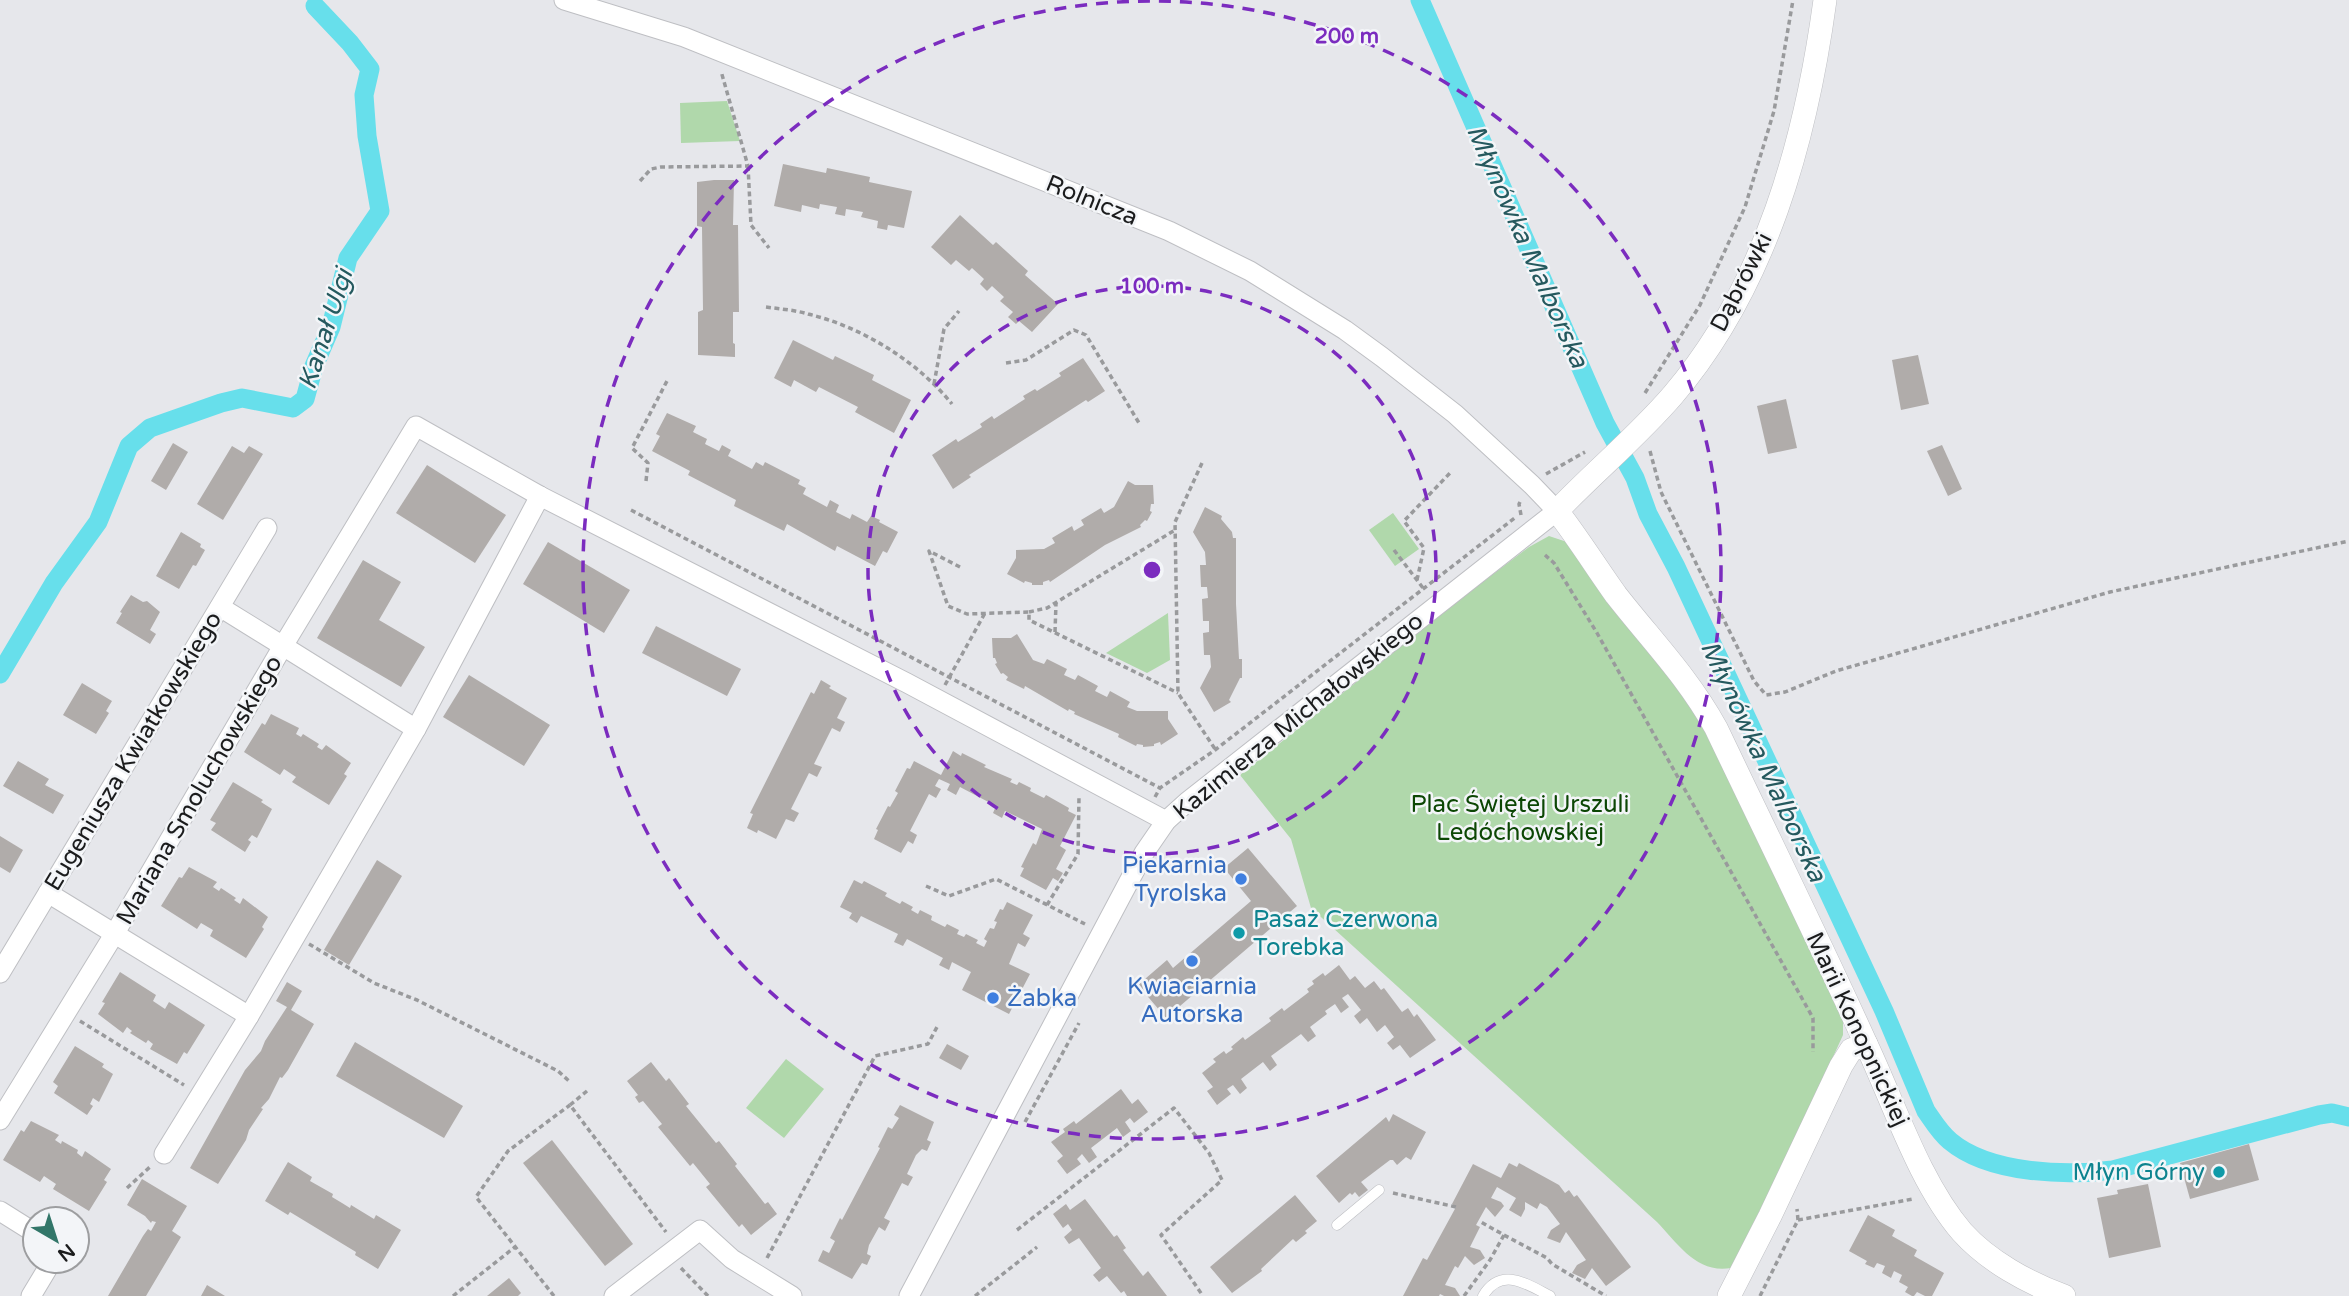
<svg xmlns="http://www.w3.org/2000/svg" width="2349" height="1296" font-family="'Varela Round',sans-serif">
	<rect width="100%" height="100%" fill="#e6e7eb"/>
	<g fill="#b0d8ab">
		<path d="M727,101L740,141L681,143L680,103Z"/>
		<path d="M1393,513L1419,549L1395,566L1369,530Z"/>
		<path d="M1549,536L1567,542L1694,704L1843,1014V1035L1766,1204L1731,1268C1697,1274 1678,1244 1657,1222L1311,908L1291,839L1240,775L1464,596L1529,547Z"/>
		<path d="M1168,613L1170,660L1147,673L1106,653Z"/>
		<path d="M786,1059L824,1089L784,1138L746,1108Z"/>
	</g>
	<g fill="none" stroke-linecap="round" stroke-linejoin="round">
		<g stroke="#67dfeb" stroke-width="19">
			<path d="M1420,0L1605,423L1635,478L1648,514L1676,567L1884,1011L1926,1111C1933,1121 1940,1133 1950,1141C1989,1174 2066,1176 2113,1170L2319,1115L2332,1113L2349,1117"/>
			<path d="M0,674L54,583L98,522L129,446L150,428L221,403L242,398L293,408L305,399L314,366L331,327L348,258L380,211L367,136L364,95L370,69L350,43L315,6"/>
		</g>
	</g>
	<g fill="#b0acaa">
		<path d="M783,164L826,173L827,168L870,177L869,182L912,191L904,228L888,225L887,230L877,228L878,221L861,217L863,212L846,209L845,216L835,214L837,207L820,204L819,209L802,205L801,212L774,206Z"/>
		<path d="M714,180H734L733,225H738L739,312H733V343L735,344V357L698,355V312L703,310L702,227L697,226V182Z"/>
		<path d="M960,215L993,245L996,242L1028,271L1025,275L1058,304L1032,332L1019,321L1016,324L1008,317L1013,312L1000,301L1004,297L992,286L987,291L980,284L984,279L972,268L969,271L956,260L951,265L931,247Z"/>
		<path d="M793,340L833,360L835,356L874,375L872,380L911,400L894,433L855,412L858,407L819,387L816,392L794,380L791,387L774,378Z"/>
		<path d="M1918,355L1929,404L1901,410L1892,360Z"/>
		<path d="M1083,358L1105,391L1088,402L1086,400L969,475L971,477L953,489L932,455L956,439L958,442L982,427L980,424L992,416L994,419L1025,399L1023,396L1035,389L1037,391L1061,376L1059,373Z"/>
		<path d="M1786,399L1797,448L1768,454L1757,406Z"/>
		<path d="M667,413L696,426L693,432L707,439L705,444L719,451L722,445L731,450L728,456L752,469L756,462L763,466L765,462L800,480L798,484L806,488L803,494L827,507L830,500L839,505L836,512L850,519L852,514L867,522L871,516L880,520L879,522L898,532L887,553L883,551L875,566L837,546L835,551L787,524L784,531L734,506L736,500L688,475L690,471L652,451L660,436L656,434Z"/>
		<path d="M173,443L188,452L166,490L151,481Z"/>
		<path d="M1942,445L1962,489L1948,496L1927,451Z"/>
		<path d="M232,446L244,453L249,446L263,454L223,520L197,504Z"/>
		<path d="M427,465L506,515L475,563L396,513Z"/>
		<path d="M1128,481L1135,485H1153L1154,504H1151L1150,511L1152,512L1147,521L1145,520L1140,525L1141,527L1105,545L1050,582L1049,580L1043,582V585H1032V583L1025,581L1024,583L1007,574L1016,558V550L1044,549L1055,543L1052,538L1072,526L1074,531L1084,525L1081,520L1101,508L1104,513L1114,507Z"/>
		<path d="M1205,507L1222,516L1221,519L1232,532L1233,538H1236V604L1239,659H1242V678H1240L1229,700L1231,702L1214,712L1200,688L1211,667L1210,655H1204L1203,633L1209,632V621H1203L1202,599L1208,598L1207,587H1201L1200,565H1206L1205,552L1193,532Z"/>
		<path d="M181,532L201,544L200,547L205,550L196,566L193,565L179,589L156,576Z"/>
		<path d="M548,542L630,590L604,633L523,584Z"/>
		<path d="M363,560L401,582L379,620L425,647L401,687L317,638Z"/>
		<path d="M131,595L143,602L147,601L160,612L150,630L156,634L150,644L116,623L122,613L120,612Z"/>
		<path d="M656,626L741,669L727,696L642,653Z"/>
		<path d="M1017,634L1033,660L1044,664L1047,659L1067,669L1064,675L1075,680L1078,675L1098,686L1095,691L1107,697L1110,691L1130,702L1127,707L1137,711H1168V719L1178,734L1161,745L1160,742L1154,744V746L1143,747V745L1137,744L1136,746L1118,737L1119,734L1074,714L1075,712L1069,709L1068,711L1025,686L1024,689L1006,680L1008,677L1003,673L1001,674L995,664L997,663L995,658H993L992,638H1011Z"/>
		<path d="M469,675L550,725L524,766L443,717Z"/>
		<path d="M821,680L831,686L829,688L847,698L837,718L845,722L840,732L832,728L814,764L822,767L817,777L809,773L791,809L799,813L794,822L786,819L776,839L758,830L757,833L747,828L753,814L750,813L811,692L814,694Z"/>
		<path d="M82,683L112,701L106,711L109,713L96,734L63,715Z"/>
		<path d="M271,714L299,728L296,734L301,737L303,734L319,744L317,747L322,750L326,745L351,763L344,774L347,776L329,805L292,782L296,777L284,769L280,775L244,752L262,723L265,725Z"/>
		<path d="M953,751L961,756L962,753L986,765L984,767L1012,779L1010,782L1017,785L1019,782L1031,788L1030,791L1044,798L1046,795L1069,808L1068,811L1076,815L1060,846L1066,850L1056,869L1063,873L1058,881L1053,878L1046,890L1020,876L1024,868L1021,867L1033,843L1036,845L1042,829L1005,811L1002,818L993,813L996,806L960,787L956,795L947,790L950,784L939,779L935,786L941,789L936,798L929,794L910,831L917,835L913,844L908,841L901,853L874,839L878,830L876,829L888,806L890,807L898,793L895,791L907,768L910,769L914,761L941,775Z"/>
		<path d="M18,761L49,779L45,785L64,795L53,814L3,786Z"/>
		<path d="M233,782L263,800L261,802L272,809L257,838L252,835L248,840L251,842L245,852L211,830L216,823L210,820Z"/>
		<path d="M0,836L23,850L10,873L0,867Z"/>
		<path d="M1248,848L1297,906L1166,1018L1138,985L1167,960L1173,968L1251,901L1224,868Z"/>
		<path d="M377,860L402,876L349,965L324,950Z"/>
		<path d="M189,867L217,882L213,887L219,891L221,888L236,898L234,900L240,904L243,898L268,917L262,927L264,929L246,958L210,936L213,930L201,923L197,929L161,906L179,877L182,878Z"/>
		<path d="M854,880L862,884L864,881L887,893L885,896L900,904L902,901L913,907L911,910L918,914L920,910L932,916L931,920L945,927L947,924L959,930L957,934L964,937L966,934L978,940L976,943L984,947L987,941L984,939L990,928L994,929L997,922L994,921L1000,909L1003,910L1007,902L1033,915L1023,934L1030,938L1025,947L1018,943L1009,964L1030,974L1009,1014L962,990L971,972L952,962L949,970L939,965L943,958L907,939L903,946L894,942L898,934L861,916L857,923L849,918L852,913L840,907Z"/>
		<path d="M1339,965L1350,980L1355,976L1365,988L1374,981L1381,990L1384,988L1402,1012L1408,1008L1414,1017L1417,1014L1436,1040L1410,1058L1400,1045L1393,1050L1387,1043L1394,1037L1385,1025L1377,1032L1367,1018L1360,1024L1354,1016L1361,1010L1348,994L1342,998L1349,1007L1341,1013L1335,1004L1325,1011L1327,1014L1310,1027L1316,1036L1308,1042L1301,1034L1271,1056L1277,1065L1270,1071L1263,1062L1241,1079L1247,1088L1240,1094L1233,1085L1227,1089L1231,1094L1217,1105L1207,1091L1213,1087L1202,1073L1216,1062L1213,1059L1224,1051L1226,1054L1233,1049L1231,1047L1243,1037L1245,1040L1271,1021L1269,1018L1282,1008L1284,1011L1309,992L1307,989L1314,984L1312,981L1323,973L1325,976Z"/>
		<path d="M120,972L156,995L153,1001L165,1009L169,1002L205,1025L187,1054L184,1052L177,1064L150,1049L153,1044L148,1040L146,1043L130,1033L132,1031L127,1027L123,1033L98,1014L105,1003L102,1002Z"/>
		<path d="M287,982L302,991L291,1010L314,1024L288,1070L282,1078L280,1077L269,1099L261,1108L263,1109L249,1130L246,1140L218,1184L190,1168L245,1070L261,1051L265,1041L287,1007L276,1001Z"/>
		<path d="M355,1042L463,1106L444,1138L336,1076Z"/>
		<path d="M947,1044L969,1056L961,1070L939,1058Z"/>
		<path d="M75,1046L104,1064L102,1067L113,1074L99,1102L93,1098L90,1104L93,1106L87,1115L54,1093L58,1086L53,1082Z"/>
		<path d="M651,1062L666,1081L669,1078L689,1104L686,1106L716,1143L719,1141L737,1164L735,1166L765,1204L768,1202L777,1214L751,1235L742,1224L739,1227L734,1221L706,1187L710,1184L693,1163L690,1166L658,1127L662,1124L643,1101L639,1103L635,1097L638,1095L627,1081Z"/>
		<path d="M1121,1089L1132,1104L1138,1099L1148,1112L1134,1123L1130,1118L1125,1122L1131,1131L1123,1137L1117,1128L1091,1148L1097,1157L1089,1163L1082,1154L1077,1159L1081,1164L1067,1174L1057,1161L1063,1156L1051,1142L1065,1132L1063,1129L1074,1121L1076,1124Z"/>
		<path d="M900,1105L934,1122L927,1140L931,1142L927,1151L922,1149L916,1155L907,1174L913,1177L908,1186L902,1183L884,1218L890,1221L885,1231L879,1227L869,1245L867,1254L871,1256L867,1265L862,1263L852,1279L818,1261L823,1250L829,1253L835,1241L830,1238L840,1218L842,1220L880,1148L878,1147L888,1127L892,1129L899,1118L894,1115Z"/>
		<path d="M1393,1114L1426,1132L1411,1160L1406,1157L1397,1165L1393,1160H1390L1361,1182L1368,1190L1359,1197L1355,1192L1352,1195L1350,1193L1339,1203L1316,1176L1386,1117L1389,1122Z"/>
		<path d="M31,1121L59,1135L55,1140L61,1144L62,1141L78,1150L77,1153L82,1157L85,1151L111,1169L104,1180L107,1182L89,1211L53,1189L56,1184L44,1176L40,1182L3,1160L21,1130L24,1132Z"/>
		<path d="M552,1140L633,1244L605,1266L523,1163Z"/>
		<path d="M2249,1144L2259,1180L2190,1199L2180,1163Z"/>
		<path d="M288,1162L312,1177L310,1181L333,1194L332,1197L342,1203L350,1208L351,1205L374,1219L376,1215L401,1230L378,1269L355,1255L356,1252L290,1212L288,1215L265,1201Z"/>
		<path d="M1509,1163L1517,1167L1519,1163L1559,1185L1565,1193L1569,1190L1574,1197L1577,1195L1631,1267L1606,1286L1592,1268L1585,1279L1572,1273L1577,1265L1586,1260L1566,1232L1560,1243L1547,1238L1551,1230L1560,1224L1547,1207L1540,1203L1537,1209L1525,1202V1209L1521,1217L1509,1210L1516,1198L1497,1187L1491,1198L1501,1202L1504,1206L1495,1217L1486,1207L1476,1225L1480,1227L1470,1247L1480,1250L1485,1258L1474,1265L1465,1256L1458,1268L1455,1266L1445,1285L1455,1288L1460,1296H1444L1440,1294L1439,1296H1403L1423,1258L1427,1260L1456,1207L1452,1204L1473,1164L1501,1178Z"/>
		<path d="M142,1179L187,1206L172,1231L181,1237L146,1296H108L143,1236L148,1229L151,1231L156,1222L152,1221L151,1223L145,1216L127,1205Z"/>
		<path d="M2148,1184L2161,1247L2109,1258L2097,1198L2118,1194L2117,1190Z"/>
		<path d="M1295,1195L1317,1221L1305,1231L1307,1233L1296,1242L1293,1239L1261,1269L1262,1271L1232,1293L1210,1267Z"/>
		<path d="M1085,1199L1114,1237L1117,1235L1126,1248L1123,1250L1143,1276L1148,1271L1167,1296H1127L1124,1291L1121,1293L1107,1276L1099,1282L1093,1275L1101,1268L1079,1238L1069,1244L1064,1237L1072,1230L1068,1224L1063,1228L1053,1214L1066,1204L1070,1210Z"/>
		<path d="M1868,1215L1895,1230L1892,1236L1917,1250L1914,1256L1944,1273L1932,1296H1925L1917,1292L1914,1296H1912L1905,1292L1908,1287L1899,1282L1902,1275L1894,1271L1891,1278L1882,1273L1885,1266L1877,1263L1874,1268L1865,1264L1867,1261L1849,1251Z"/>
		<path d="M509,1278L521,1293L518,1296H487Z"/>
		<path d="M207,1285L225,1296H201Z"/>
	</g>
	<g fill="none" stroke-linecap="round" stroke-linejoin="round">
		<defs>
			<g id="service">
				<path d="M1337,1225L1379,1190"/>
				<path d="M1483,1296C1501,1266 1527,1284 1550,1296"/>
			</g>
			<g id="minor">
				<path d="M564,0L684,37L1169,231L1250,271L1345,330L1382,357L1455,414L1532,485L1557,511L1187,802L1166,821L1144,853L909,1296"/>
				<path d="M220,607L283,646L416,426L540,496L907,683L1166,821"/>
				<path d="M416,729L540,496"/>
				<path d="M48,893L249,1016"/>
				<path d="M0,973L267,528"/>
				<path d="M0,1120L115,933L283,646L416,729L249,1016L164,1154"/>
				<path d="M0,1211L35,1233"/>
				<path d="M31,1296L52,1261"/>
				<path d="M614,1296L700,1230L732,1259L792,1296"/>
			</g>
			<g id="tertiary">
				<path d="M1825,0C1806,140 1766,286 1673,395C1637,437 1594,472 1557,511C1578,538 1596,567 1616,595C1652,641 1687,676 1716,728C1766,833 1818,938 1866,1044C1894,1103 1919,1182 1962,1232C1988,1261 2028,1283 2064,1296"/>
				<path d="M1729,1296L1770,1216L1841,1066L1851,1050L1866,1044"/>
			</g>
		</defs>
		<use href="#service" stroke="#bebfc3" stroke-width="11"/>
		<use href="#minor" stroke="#bebfc3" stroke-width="21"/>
		<use href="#tertiary" stroke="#bebfc3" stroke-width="24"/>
		<g stroke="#999a9c" stroke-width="3.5" stroke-dasharray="5 3.5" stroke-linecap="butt">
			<path d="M748,166L751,225L769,248"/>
			<path d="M640,181L651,169L661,167L748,166L721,71"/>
			<path d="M766,307C780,309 795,310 808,314C862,327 917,361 952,404"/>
			<path d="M1006,363L1026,360L1074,330L1086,335L1139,423"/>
			<path d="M934,384L944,329L959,311"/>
			<path d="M1645,393L1700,305L1745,207L1774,111L1793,0"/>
			<path d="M1650,451L1661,492L1754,681L1766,695L1785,692L1836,671L2110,592L2349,541"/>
			<path d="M1202,463L1175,522L1178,693L1215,749"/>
			<path d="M1546,474L1585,452"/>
			<path d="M646,481L648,463L632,448L667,381"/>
			<path d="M631,510L1160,788"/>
			<path d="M1521,515L1519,504L1521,500"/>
			<path d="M1394,550L1423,588"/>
			<path d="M1545,555L1554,563L1597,633L1813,1018V1052"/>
			<path d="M960,567L929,551L948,606L967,614L1029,612V620L1178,693"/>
			<path d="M1417,580L1424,548L1404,521L1450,473"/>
			<path d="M1029,612L1047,608L1175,530"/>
			<path d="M1055,632L1056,603"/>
			<path d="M945,685L985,613"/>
			<path d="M1155,797L1160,788L1215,750L1516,517"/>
			<path d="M926,886L949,896L996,879L1085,924"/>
			<path d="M1047,905L1078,854L1079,797"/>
			<path d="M309,944L374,983L417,1000L558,1071L569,1081"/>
			<path d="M80,1021L184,1085"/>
			<path d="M587,1091L570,1105L666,1232"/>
			<path d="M1025,1122L1079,1023"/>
			<path d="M127,1188L151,1166"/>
			<path d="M1393,1193L1456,1207"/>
			<path d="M1798,1220L1913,1199"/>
			<path d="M1017,1230L1174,1108L1209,1153L1222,1180L1161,1235L1203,1296"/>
			<path d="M1504,1235L1547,1258L1552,1264L1606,1296"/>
			<path d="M767,1258L875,1056L928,1044L937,1027"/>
			<path d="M681,1268L708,1296"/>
			<path d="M453,1296L515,1247"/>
			<path d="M554,1296L476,1197L508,1151L570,1105"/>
			<path d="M975,1296L1037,1247"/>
			<path d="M1464,1296L1490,1260L1504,1235L1479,1221"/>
			<path d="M1760,1296L1798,1220L1797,1209"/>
		</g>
		<use href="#service" stroke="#fff" stroke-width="10"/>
		<use href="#minor" stroke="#fff" stroke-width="19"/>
		<use href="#tertiary" stroke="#fff" stroke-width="23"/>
	</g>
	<g fill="none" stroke="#7b2cbf" stroke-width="3.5" stroke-dasharray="12 9">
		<circle cx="1152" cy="570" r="284"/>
		<circle cx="1152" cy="570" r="569"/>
	</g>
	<g fill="#3f7fe0" stroke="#f3f5f8" stroke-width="2.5">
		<circle cx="1241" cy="879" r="7"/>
		<circle cx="1192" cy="961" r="7"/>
		<circle cx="993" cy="998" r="7"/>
	</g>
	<g fill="#0f9aa8" stroke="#f3f5f8" stroke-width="2.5">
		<circle cx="1239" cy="933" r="7"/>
		<circle cx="2219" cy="1172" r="7"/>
	</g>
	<g text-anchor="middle" stroke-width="5" stroke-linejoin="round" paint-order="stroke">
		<g font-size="24" fill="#1b1c1d" stroke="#f3f5f8">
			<text transform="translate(1092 200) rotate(22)" y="8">Rolnicza</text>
			<text transform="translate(1741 282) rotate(-63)" y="8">Dąbrówki</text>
			<text transform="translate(1298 716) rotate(-39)" y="8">Kazimierza Michałowskiego</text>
			<text transform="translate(133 751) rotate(-59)" y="8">Eugeniusza Kwiatkowskiego</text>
			<text transform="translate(199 790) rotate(-60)" y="8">Mariana Smoluchowskiego</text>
			<text transform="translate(1858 1029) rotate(65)" y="8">Marii Konopnickiej</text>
		</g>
		<g font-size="24" fill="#0c4704" stroke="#f3f5f8">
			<text x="1520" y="812">Plac Świętej Urszuli<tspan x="1520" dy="28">Ledóchowskiej</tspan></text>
		</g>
		<g font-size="24" fill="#366cbe" stroke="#f3f5f8" text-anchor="end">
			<text x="1227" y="873">Piekarnia<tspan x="1227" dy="28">Tyrolska</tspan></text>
			<text x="1192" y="994" text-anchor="middle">Kwiaciarnia<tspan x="1192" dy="28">Autorska</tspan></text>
			<text x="1007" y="1006" text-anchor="start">Żabka</text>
		</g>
		<g font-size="24" fill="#0d838f" stroke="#f3f5f8" text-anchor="start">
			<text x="1253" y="927">Pasaż Czerwona<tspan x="1253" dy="28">Torebka</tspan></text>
			<text x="2205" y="1180" text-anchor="end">Młyn Górny</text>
		</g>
		<g font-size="26" font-style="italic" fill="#25595e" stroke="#f3f5f8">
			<text transform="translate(1528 246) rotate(66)" y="9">Młynówka Malborska</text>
			<text transform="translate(325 329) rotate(-72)" y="9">Kanał Ulgi</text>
			<text transform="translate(1764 761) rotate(65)" y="9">Młynówka Malborska</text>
		</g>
	</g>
	<circle cx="1152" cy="570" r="10" fill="#7b2cbf" stroke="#f3f5f8" stroke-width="3.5"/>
	<g font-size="21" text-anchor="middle" font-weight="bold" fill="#7b2cbf" stroke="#f3f5f8" stroke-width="5" stroke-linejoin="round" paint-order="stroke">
		<text x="1347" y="43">200 m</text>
		<text x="1152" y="293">100 m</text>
	</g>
	<g transform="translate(56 1240) rotate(141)"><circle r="33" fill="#f3f5f8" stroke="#9d9ea0" stroke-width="2"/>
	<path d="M0-5L12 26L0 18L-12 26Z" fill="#327669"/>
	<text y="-10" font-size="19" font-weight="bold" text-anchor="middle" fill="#1b1c1d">N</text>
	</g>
</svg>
